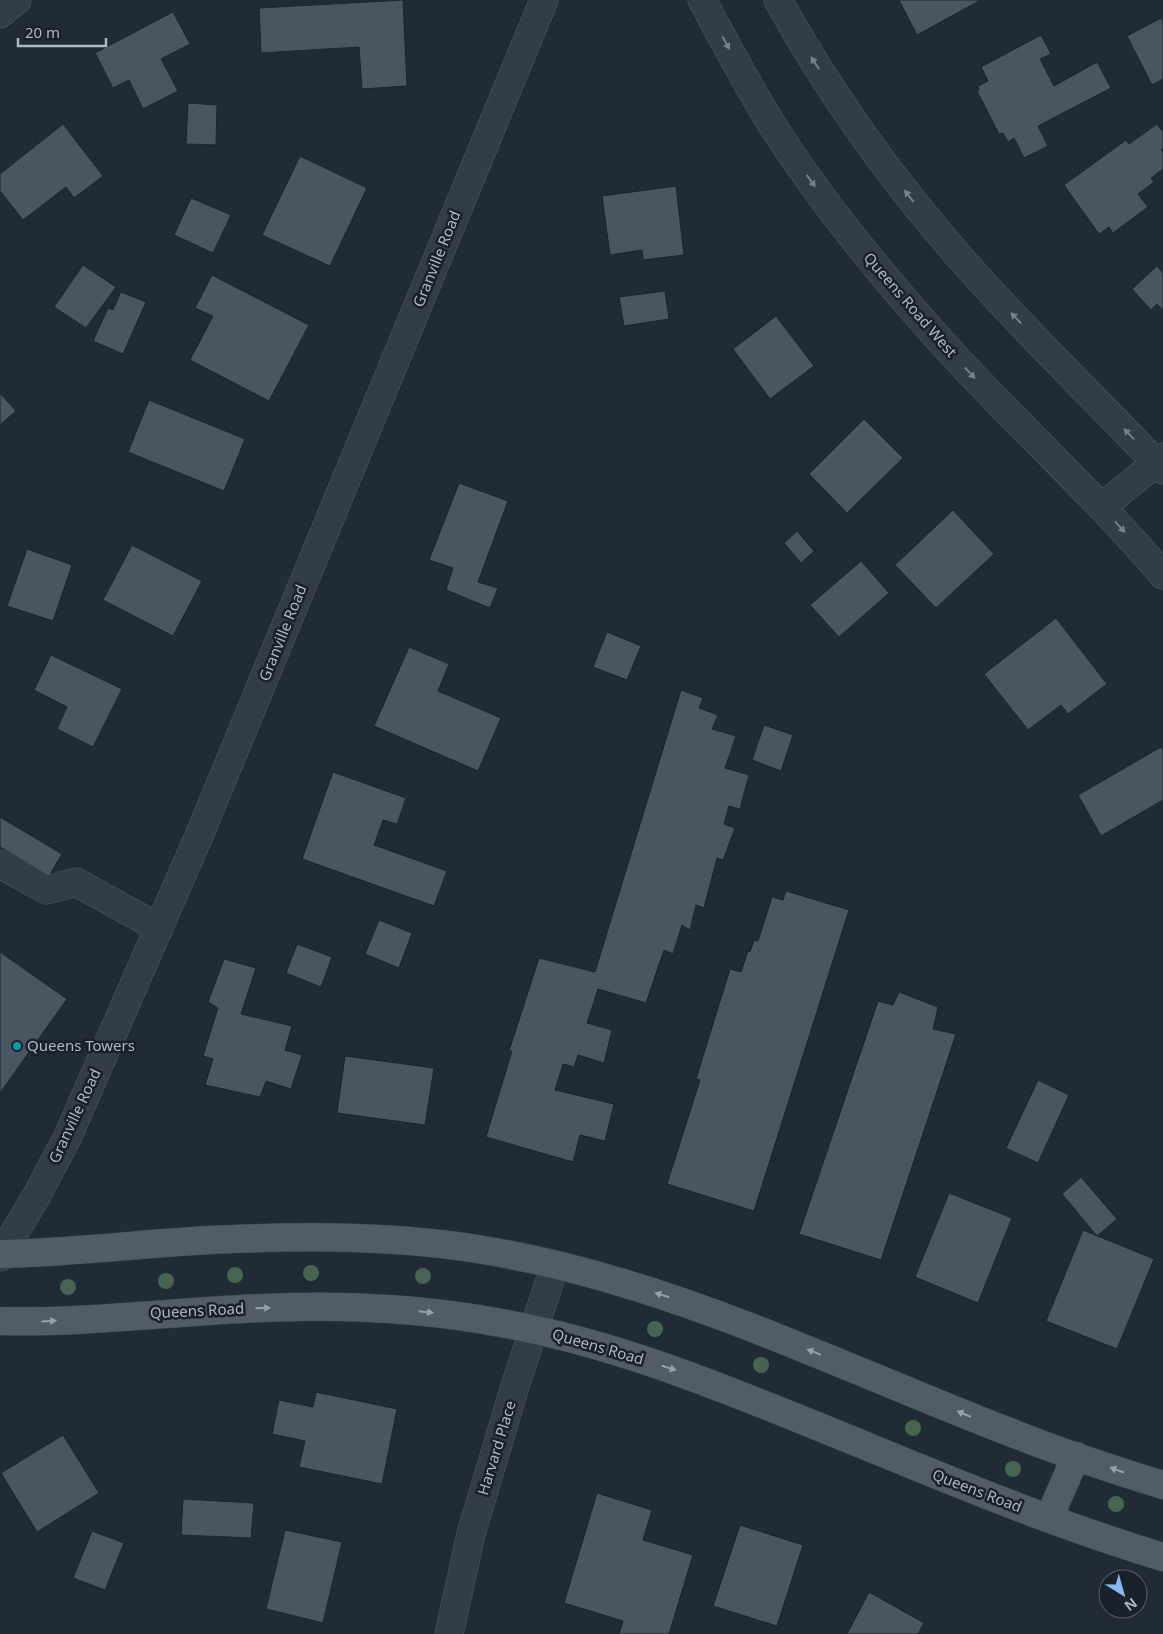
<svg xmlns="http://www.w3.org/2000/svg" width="1163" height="1634" font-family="'Noto Sans',sans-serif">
	<rect width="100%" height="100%" fill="#202b35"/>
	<g fill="#485661" stroke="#1b242c">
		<path d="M403,0L407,86L362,89L359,47L261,53L259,8Z"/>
		<path d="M899,0H981L917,35Z"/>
		<path d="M173,12L190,44L161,59L178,91L143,109L129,80L113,88L95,53Z"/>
		<path d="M1161,18L1163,22V79L1152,85L1127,36Z"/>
		<path d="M1041,35L1051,54L1040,59L1054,86L1097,62L1111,88L1038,126L1048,146L1024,158L1014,138L1008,142L1003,133L999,134L977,91L979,90L978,86L988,81L981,67Z"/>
		<path d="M188,103L217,105L216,145L186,144Z"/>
		<path d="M63,124L103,176L74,198L66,187L23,220L0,191V174Z"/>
		<path d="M1157,124L1163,132V148L1161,150L1163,152V169L1151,178L1154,182L1138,194L1148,207L1113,233L1109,227L1099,234L1064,185L1126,140L1129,144Z"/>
		<path d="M300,156L367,188L330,266L262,235Z"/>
		<path d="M676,186L684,255L643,260L642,250L610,255L602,196Z"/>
		<path d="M191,198L231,215L213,253L174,235Z"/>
		<path d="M83,265L116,287L86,328L54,307Z"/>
		<path d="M1157,266L1163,273V311L1157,304L1151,310L1132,289Z"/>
		<path d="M212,275L309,325L269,401L190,360L213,316L195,308Z"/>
		<path d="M665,291L669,319L624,326L619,297Z"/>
		<path d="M121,292L146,302L123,354L93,341L108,308L113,310Z"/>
		<path d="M776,316L814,366L770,399L733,349Z"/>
		<path d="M0,393L16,411L0,425Z"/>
		<path d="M149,400L245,439L224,491L128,452Z"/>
		<path d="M864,419L903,458L847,513L809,474Z"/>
		<path d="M459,483L508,501L478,582L498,588L490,608L446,590L453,568L429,560Z"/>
		<path d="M953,510L994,554L936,608L895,565Z"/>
		<path d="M797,531L814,551L801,563L784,543Z"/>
		<path d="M132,545L202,581L173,636L103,600Z"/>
		<path d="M27,549L72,565L53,621L7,606Z"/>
		<path d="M861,561L889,593L839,637L810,605Z"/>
		<path d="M1056,618L1107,684L1068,714L1061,705L1028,730L984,674Z"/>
		<path d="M607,632L641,646L627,680L593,667Z"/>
		<path d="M409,647L449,664L438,691L501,718L478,771L374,726Z"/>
		<path d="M51,655L122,689L93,747L57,729L67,707L34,690Z"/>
		<path d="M681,690L703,698L699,708L718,715L712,729L736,736L725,768L749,775L740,809L729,806L724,824L735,828L723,860L717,858L704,908L696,905L690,930L682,925L673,954L664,950L646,1003L598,989L587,1023L612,1030L604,1063L578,1055L574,1067L563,1064L555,1090L614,1104L605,1141L580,1135L573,1162L486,1137L512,1051H509L539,958L595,972Z"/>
		<path d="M764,725L793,735L781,771L752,760Z"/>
		<path d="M1161,747L1163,750V800L1101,836L1078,795Z"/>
		<path d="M333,772L406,798L397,824L383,820L374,845L447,871L434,906L302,859Z"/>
		<path d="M0,817L62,854L49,876L0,847Z"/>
		<path d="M786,891L849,910L754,1211L667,1184L700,1080L696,1079L730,969L741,972L748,951L750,952L754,940L758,941L772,897L783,900Z"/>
		<path d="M379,920L412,933L399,968L365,954Z"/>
		<path d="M297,944L332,957L321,987L286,973Z"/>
		<path d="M0,952L67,999L0,1093Z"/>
		<path d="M224,959L256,968L241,1014L292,1026L285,1050L302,1055L291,1089L266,1081L260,1097L205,1085L213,1059L203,1056L218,1008L208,1002Z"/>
		<path d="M899,992L938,1007L933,1029L956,1034L881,1260L799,1234L878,1001L893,1005Z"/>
		<path d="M345,1056L434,1068L425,1125L337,1113Z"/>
		<path d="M1038,1080L1069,1095L1038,1163L1006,1148Z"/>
		<path d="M1081,1177L1117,1219L1097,1236L1062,1194Z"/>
		<path d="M949,1193L1012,1218L978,1303L915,1277Z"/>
		<path d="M1083,1230L1154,1259L1117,1349L1046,1321Z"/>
		<path d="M316,1392L397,1409L382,1484L299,1467L305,1441L272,1434L279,1400L313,1407Z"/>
		<path d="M63,1435L99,1493L37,1532L1,1473Z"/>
		<path d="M597,1493L652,1510L643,1540L693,1555L669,1634H619L623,1621L564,1603Z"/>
		<path d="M183,1499L254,1503L251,1538L181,1535Z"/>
		<path d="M740,1525L803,1545L777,1626L713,1606Z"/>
		<path d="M285,1530L342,1542L323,1623L266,1609Z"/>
		<path d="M92,1531L124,1543L105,1590L73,1578Z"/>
		<path d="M869,1592L924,1623L918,1634H847Z"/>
	</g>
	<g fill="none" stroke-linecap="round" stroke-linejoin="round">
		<defs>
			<g id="minor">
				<path d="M702,0C726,44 749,89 776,131C826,208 885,280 947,348C1017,425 1095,495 1163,575"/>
				<path d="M778,0C830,94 893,182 964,262C1027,334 1097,400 1163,470"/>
				<path d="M0,14L17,0"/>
				<path d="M1102,507L1163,457"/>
				<path d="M0,864L46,890L76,882L159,928"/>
				<path d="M0,1257L37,1195L68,1136L201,831L544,0"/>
				<path d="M449,1634L471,1534L515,1386L555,1265"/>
			</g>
			<g id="major">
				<path d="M0,1254C65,1253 129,1245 193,1241C288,1236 383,1234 477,1249C670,1279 845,1370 1025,1438C1071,1456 1117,1471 1163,1485"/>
				<path d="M0,1321C81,1323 161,1313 242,1309C328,1304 416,1307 501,1323C609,1342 711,1383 812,1424C928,1471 1043,1521 1163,1557"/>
				<path d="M1049,1518L1076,1456"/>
			</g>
		</defs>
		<use href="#minor" stroke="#515b64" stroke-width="29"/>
		<use href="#major" stroke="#3d464f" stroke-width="29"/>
		<use href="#minor" stroke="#333d46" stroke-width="28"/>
		<use href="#major" stroke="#515c66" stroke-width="28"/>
	</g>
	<g fill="#476453">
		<circle cx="311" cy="1273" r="8"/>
		<circle cx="235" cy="1275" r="8"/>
		<circle cx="423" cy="1276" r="8"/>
		<circle cx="166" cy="1281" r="8"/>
		<circle cx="68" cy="1287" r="8"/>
		<circle cx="655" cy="1329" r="8"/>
		<circle cx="761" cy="1365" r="8"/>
		<circle cx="913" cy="1428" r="8"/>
		<circle cx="1013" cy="1469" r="8"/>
		<circle cx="1116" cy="1504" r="8"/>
	</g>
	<defs><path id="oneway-solid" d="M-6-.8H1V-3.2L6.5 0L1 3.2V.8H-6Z" transform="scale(1.25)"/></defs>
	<g fill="#77818b">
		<use href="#oneway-solid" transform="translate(726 43) rotate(61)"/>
		<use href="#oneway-solid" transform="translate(815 63) rotate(-123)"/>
		<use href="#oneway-solid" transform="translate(811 181) rotate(54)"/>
		<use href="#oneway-solid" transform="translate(909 196) rotate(-128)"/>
		<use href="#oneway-solid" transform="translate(1016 318) rotate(-134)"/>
		<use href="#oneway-solid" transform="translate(970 373) rotate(47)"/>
		<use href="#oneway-solid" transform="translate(1129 434) rotate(-134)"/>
		<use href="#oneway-solid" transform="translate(1120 527) rotate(48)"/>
	</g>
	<g fill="#97a1ac">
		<use href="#oneway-solid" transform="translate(662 1295) rotate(-162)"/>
		<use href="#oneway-solid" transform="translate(263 1308) rotate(-2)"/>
		<use href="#oneway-solid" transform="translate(426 1312) rotate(6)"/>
		<use href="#oneway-solid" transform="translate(49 1321) rotate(-3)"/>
		<use href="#oneway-solid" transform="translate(814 1352) rotate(-158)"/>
		<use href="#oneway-solid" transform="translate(669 1368) rotate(18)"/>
		<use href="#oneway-solid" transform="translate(964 1414) rotate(-157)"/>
		<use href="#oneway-solid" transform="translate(1117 1470) rotate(-161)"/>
	</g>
	<circle fill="#0f9aa8" stroke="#19222a" stroke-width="2" cx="17" cy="1046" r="5"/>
	<g text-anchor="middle" stroke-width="5" stroke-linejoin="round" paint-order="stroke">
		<g font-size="15" fill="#aeb8c3" stroke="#19222a">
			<text transform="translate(437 259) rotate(-68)" y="5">Granville Road</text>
			<text transform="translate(910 305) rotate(49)" y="5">Queens Road West</text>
			<text transform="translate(283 633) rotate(-68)" y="5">Granville Road</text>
			<text transform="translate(75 1116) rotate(-65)" y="5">Granville Road</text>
			<text transform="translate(197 1311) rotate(-3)" y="5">Queens Road</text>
			<text transform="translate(598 1347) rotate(16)" y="5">Queens Road</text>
			<text transform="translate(497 1448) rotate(-73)" y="5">Harvard Place</text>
			<text transform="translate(977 1491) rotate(21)" y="5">Queens Road</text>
		</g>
		<g font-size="15" fill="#aeb8c3" stroke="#19222a" text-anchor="start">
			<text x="27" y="1051">Queens Towers</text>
		</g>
	</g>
	<g transform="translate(1123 1594) rotate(143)"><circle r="24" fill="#19222a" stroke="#555e67"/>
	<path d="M0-4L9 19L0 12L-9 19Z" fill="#83baf3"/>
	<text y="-8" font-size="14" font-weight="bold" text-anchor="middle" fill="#aeb8c3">N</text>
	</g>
	<path d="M18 38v8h88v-8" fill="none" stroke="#aeb8c3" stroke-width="2.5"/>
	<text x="25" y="38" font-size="15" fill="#aeb8c3" stroke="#19222a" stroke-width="4" paint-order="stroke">20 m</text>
</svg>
